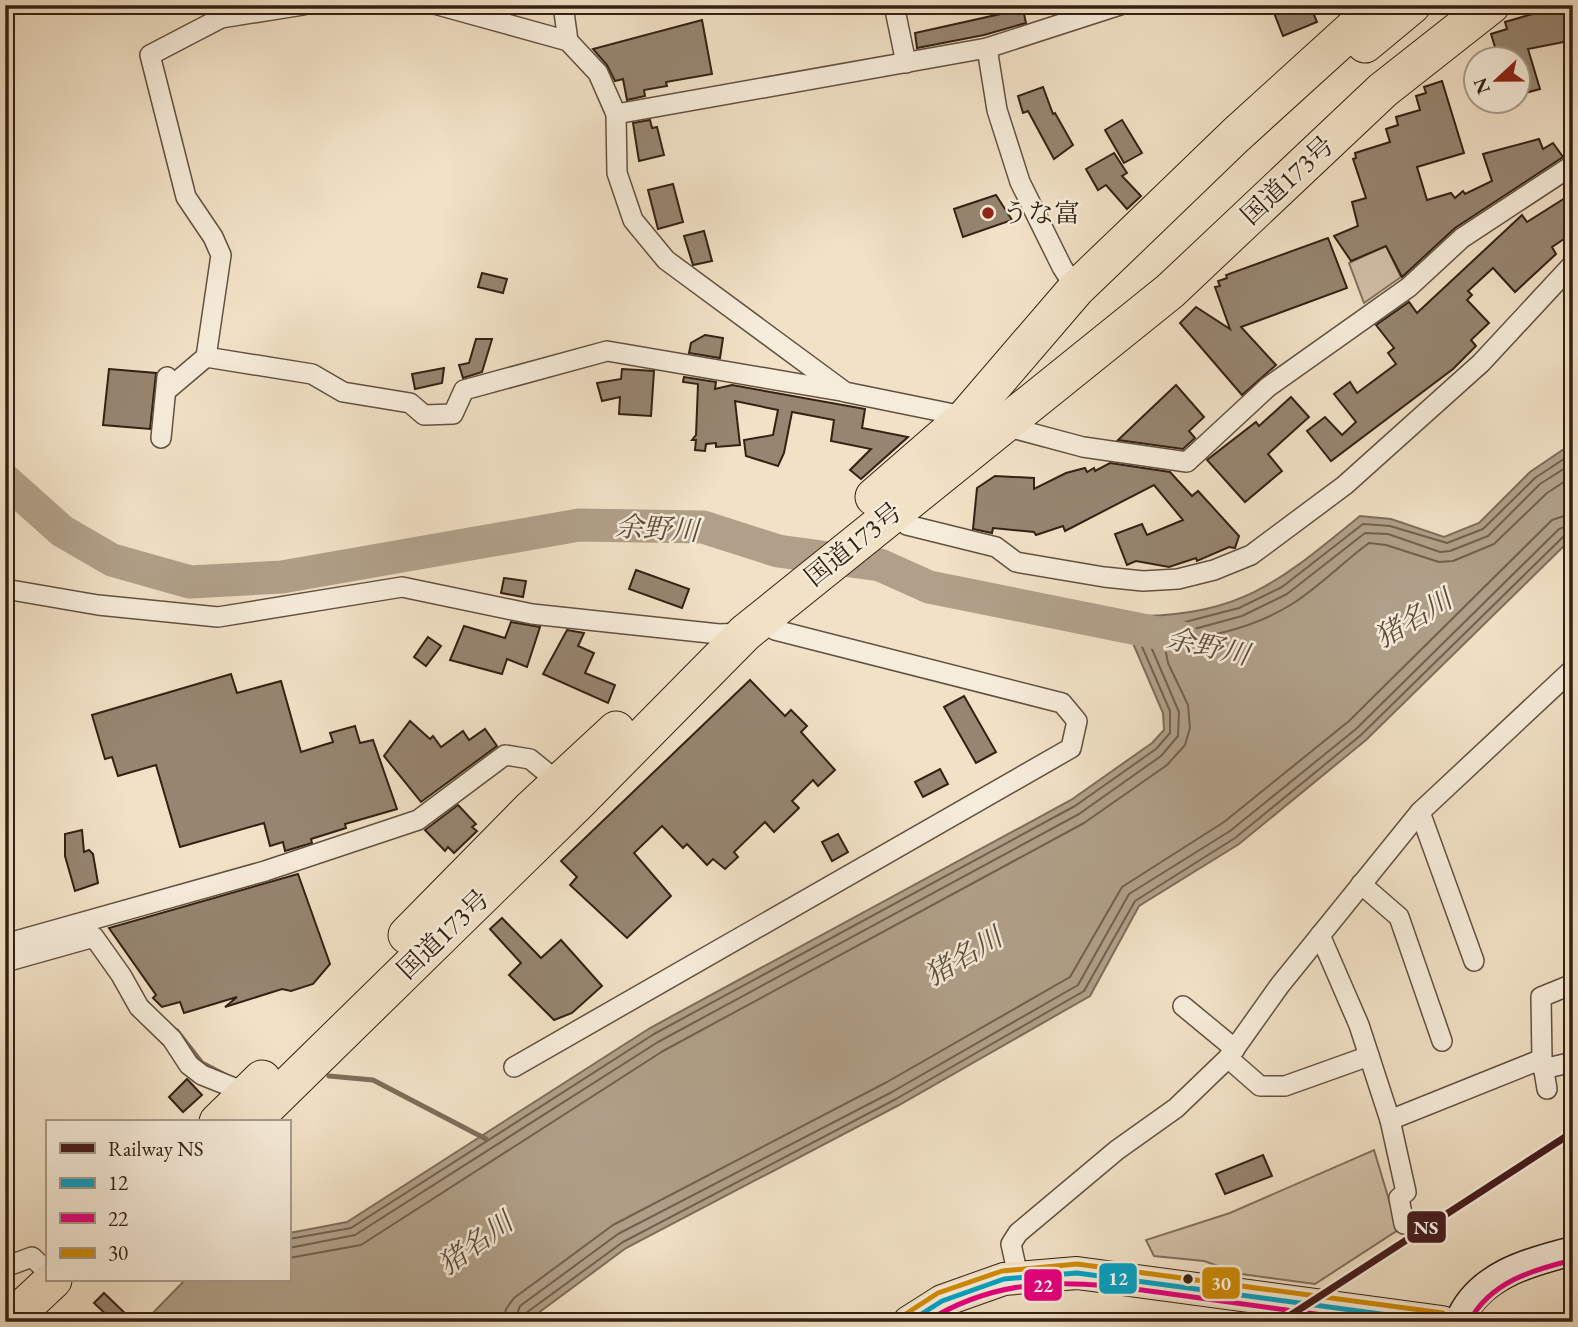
<svg xmlns="http://www.w3.org/2000/svg" width="1578" height="1327" font-family="'EB Garamond','Noto Serif JP',serif">
	<rect width="100%" height="100%" fill="#f1e1c6"/>
	<filter id="stains"><feTurbulence type="fractalNoise" baseFrequency=".00286" numOctaves="4"/><feColorMatrix values="0 0 0 0 .2 0 0 0 0 .09 0 0 0 0 .02 0 0 0 .5 -.17"/></filter>
	<radialGradient id="worn" r=".72"><stop offset=".6" stop-color="#630" stop-opacity="0"/><stop offset="1" stop-color="#630" stop-opacity=".3"/></radialGradient>
	<g fill="#d1c0a8" stroke="#82705e" stroke-width="2">
		<path d="M1386,246L1401,277L1364,303L1349,263Z"/>
		<path d="M1374,1150L1398,1230L1315,1284L1241,1274L1204,1261L1154,1256L1146,1240L1230,1213Z"/>
	</g>
	<path fill="#b0a089" stroke="#7e6d5a" stroke-width="2" d="M1573,443V537L1366,740L1239,844L1139,906L1090,996L899,1105L626,1248L526,1322H144L185,1280H289V1233L347,1222L650,1028L1071,800L1152,743L1164,730L1163,713L1132,641L1141,616C1246,614 1283,578 1360,516L1391,519L1444,537L1479,523L1530,472Z"/>
	<g fill="none" stroke-linecap="round" stroke-linejoin="round">
		<g stroke="#72604e" stroke-width="2">
			<path d="M289,1239L351,1228L654,1034L1075,806L1156,749L1170,733V711L1140,642L1147,623L1185,622L1239,608L1282,587L1363,524L1390,526L1447,543L1483,529L1535,478L1573,453"/>
			<path d="M289,1248L355,1235L658,1042L1079,814L1161,756L1178,736L1179,712L1149,642L1153,632L1187,631L1242,616L1287,594L1365,533L1388,534L1440,552L1450,551L1488,536L1540,484L1573,463"/>
			<path d="M289,1258L361,1245L663,1051L1084,823L1167,765L1185,745L1190,728L1188,705L1168,663L1164,642C1208,638 1254,628 1292,604C1319,587 1343,562 1369,543L1386,545L1439,562L1453,561L1494,544L1547,493L1573,476"/>
			<path d="M503,1322L506,1309L514,1298L613,1225L887,1082L1070,977L1122,887L1224,822L1349,721L1552,520L1573,513"/>
			<path d="M514,1322L520,1306L618,1234L892,1092L1078,985L1129,894L1230,831L1356,729L1559,529L1573,524"/>
			<path d="M523,1322L526,1313L623,1242L896,1099L1084,991L1135,901L1235,838L1361,735L1565,535L1573,533"/>
		</g>
		<g stroke="#7e6d5a" stroke-width="5">
			<path d="M177,1031L202,1063L225,1075"/>
			<path d="M329,1076L373,1080L486,1139"/>
		</g>
		<path stroke="#b0a089" stroke-width="33" d="M5,480L62,531L112,560L190,582L282,577L579,525L703,527L778,551L880,565L929,587L1182,638"/>
	</g>
	<g fill="#968570" stroke="#332113" stroke-width="2">
		<path d="M1271,5H1310L1317,22L1283,36Z"/>
		<path d="M1534,5H1563L1569,41L1528,49L1540,89L1518,95V60H1499L1491,34L1507,29L1505,22L1536,13Z"/>
		<path d="M1023,9L1026,23L984,35L917,48L915,33Z"/>
		<path d="M702,20L712,74L666,82L667,86L644,90L645,96L627,100L623,79L615,81L607,65L593,49Z"/>
		<path d="M1442,81L1464,153L1417,167L1427,200L1451,193L1455,198L1463,191L1465,194L1492,181L1483,154L1539,139L1543,149L1553,143L1563,157L1455,228L1402,277L1386,246L1351,261L1334,236L1358,226L1352,202L1366,198L1353,159L1356,158L1355,153L1390,142L1386,129L1398,125L1396,117L1420,110L1416,96L1426,93L1424,87Z"/>
		<path d="M1043,87L1053,114L1055,113L1073,145L1054,159L1028,111L1023,113L1018,96Z"/>
		<path d="M650,120L652,128L657,127L664,155L639,161L633,123Z"/>
		<path d="M1122,120L1142,153L1124,163L1105,130Z"/>
		<path d="M1114,153L1127,173L1122,176L1141,196L1127,209L1106,185L1098,190L1086,169Z"/>
		<path d="M673,184L683,222L658,229L648,190Z"/>
		<path d="M1573,193V233L1552,247L1556,254L1515,292L1493,268L1468,291L1472,295L1467,300L1489,323L1471,340L1476,346L1453,369L1331,461L1307,431L1325,417L1342,435L1356,422L1334,394L1350,382L1357,393L1396,364L1388,353L1394,348L1376,325L1409,302L1417,313L1522,215L1527,222Z"/>
		<path d="M996,195L1012,220L963,237L954,209Z"/>
		<path d="M704,231L712,261L693,265L684,236Z"/>
		<path d="M1328,238L1347,288L1241,327L1276,365L1242,395L1180,323L1196,307L1230,329L1215,287L1220,286L1218,281L1227,278L1226,275Z"/>
		<path d="M482,273L507,279L503,293L478,287Z"/>
		<path d="M705,335L723,338L720,358L689,353L691,343Z"/>
		<path d="M476,339H492L482,372L463,378L459,365L469,363Z"/>
		<path d="M444,368L442,383L415,389L412,374Z"/>
		<path d="M109,369L156,373L150,429L103,425Z"/>
		<path d="M622,369L654,371L651,416L619,414L620,397L602,401L597,383L621,379Z"/>
		<path d="M684,377L716,382L715,389L732,385L865,409L862,428L908,437L861,479L850,470L871,449L831,441L834,420L792,412L784,453L778,466L746,456L744,440L773,435L778,410L735,401L740,445L716,447V443L706,444L705,451L695,450L696,440H692L696,435L698,384L683,382Z"/>
		<path d="M1176,385L1204,417L1189,431L1195,438L1183,449L1118,440Z"/>
		<path d="M1291,397L1309,417L1268,454L1282,471L1245,502L1207,460L1256,422L1259,426Z"/>
		<path d="M1110,463L1170,472L1192,496L1198,491L1239,536L1235,548L1229,547L1197,561L1196,558L1169,567L1136,561L1127,565L1115,534L1142,524L1147,535L1183,520L1154,485L1065,531L1063,526L1036,535L1034,532L993,528L992,533L973,529L977,488L995,476L1034,478V489L1066,473L1085,468L1087,472L1094,468L1095,471Z"/>
		<path d="M636,570L689,589L682,608L629,589Z"/>
		<path d="M504,578L526,581L523,597L501,593Z"/>
		<path d="M511,622L540,627L527,667L507,659L502,674L450,660L464,626L505,638Z"/>
		<path d="M567,630L584,633L578,646L594,653L585,673L615,685L608,703L543,674Z"/>
		<path d="M428,637L441,646L426,666L414,657Z"/>
		<path d="M231,674L237,693L281,681L301,752L333,742L330,733L355,726L360,743L373,740L397,809L345,824L346,828L311,839L312,843L285,851L283,842L270,846L264,823L180,847L156,765L118,776L112,757L105,759L92,715Z"/>
		<path d="M750,680L785,716L791,710L807,726L801,732L835,770L818,786L813,780L792,801L799,808L774,832L765,822L734,852L738,857L725,869L713,859L707,865L687,844L683,848L662,826L634,853L671,896L627,938L570,885L577,877L561,861Z"/>
		<path d="M964,696L996,752L976,763L944,707Z"/>
		<path d="M410,721L430,739L433,736L441,747L463,731L469,740L485,729L497,746L421,802L384,756Z"/>
		<path d="M940,769L948,784L923,797L915,782Z"/>
		<path d="M458,805L476,824L472,827L477,831L454,853L448,847L445,851L425,830Z"/>
		<path d="M82,830L84,852L89,850L93,854L98,883L75,891L65,856V834Z"/>
		<path d="M838,834L848,852L832,861L822,842Z"/>
		<path d="M298,874L330,964L313,984L291,991L282,989L225,1007L237,997L184,1013L180,1002L162,1007L153,998L156,995L109,928Z"/>
		<path d="M502,918L541,958L561,940L602,986L572,1013L554,1020L509,975L521,963L490,929Z"/>
		<path d="M187,1079L202,1095L183,1112L169,1097Z"/>
		<path d="M1263,1155L1272,1176L1225,1194L1216,1174Z"/>
		<path d="M104,1293L134,1322H114L94,1303Z"/>
	</g>
	<g fill="none" stroke-linecap="round" stroke-linejoin="round">
		<defs>
			<g id="street">
				<path d="M438,5L568,41L598,73L616,114L617,173L633,220L666,260L845,392L968,417"/>
				<path d="M563,5L568,41"/>
				<path d="M894,5L906,63"/>
				<path d="M987,48L997,110L1020,182L1062,267L1076,289"/>
				<path d="M616,114L987,48L1120,5"/>
				<path d="M206,357L312,374L343,392L410,403L424,415L453,414L464,390L607,351L841,391"/>
				<path d="M167,390L206,357L221,255L213,237L186,197L150,55L221,18L303,5"/>
				<path d="M1001,425L1083,447L1187,462L1268,387L1409,287L1462,238L1573,165"/>
				<path d="M161,438L167,377"/>
				<path d="M907,525L996,547L1016,562L1104,577L1143,581L1178,579L1214,570L1251,555L1345,485L1481,363L1573,264"/>
				<path d="M5,589L98,605L218,617L402,587L532,614L719,634L744,633"/>
				<path d="M1420,812L1474,961"/>
				<path d="M1361,884L1399,917L1442,1041"/>
				<path d="M1320,935L1359,1025L1390,1120L1542,1059L1541,997L1573,984"/>
				<path d="M5,944L265,871L418,820L505,755L530,759L563,786"/>
				<path d="M5,962L94,937L121,975L139,1007L172,1039L189,1065L202,1075L247,1093"/>
				<path d="M1183,1006L1235,1049"/>
				<path d="M1228,1058L1260,1086H1285L1369,1056"/>
				<path d="M1542,1059L1547,1089"/>
				<path d="M514,1067L1071,748L1077,721L1062,703L775,630"/>
				<path d="M1543,1069L1573,1062"/>
				<path d="M1390,1120L1406,1192L1399,1198L1404,1224L1409,1223"/>
				<path d="M5,1267L32,1257L47,1271"/>
				<path d="M1018,1276L1011,1244L1018,1233L1117,1150L1176,1108L1228,1058L1280,985L1420,812L1573,669"/>
			</g>
			<path id="secondary" d="M1459,1322C1477,1276 1528,1262 1573,1251"/>
			<path id="primary" d="M909,1322L942,1301L1004,1279L1077,1273L1442,1322"/>
			<g id="highway">
				<path d="M1365,44L1412,5"/>
				<path d="M874,497L966,417L1076,289L1126,241L1236,135L1379,5"/>
				<path d="M407,935L532,808L616,730"/>
				<path d="M218,1122L262,1079"/>
				<path d="M251,1122L578,802L745,633L1170,291L1383,90L1491,5"/>
				<path d="M8,1322L53,1280"/>
			</g>
		</defs>
		<use href="#street" stroke="#625140" stroke-width="22"/>
		<use href="#secondary" stroke="#332113" stroke-width="31"/>
		<use href="#primary" stroke="#332113" stroke-width="34"/>
		<use href="#highway" stroke="#332113" stroke-width="39"/>
		<use href="#street" stroke="#f6ecda" stroke-width="19"/>
		<use href="#secondary" stroke="#f6ecda" stroke-width="28"/>
		<use href="#primary" stroke="#f1e1c6" stroke-width="32"/>
		<use href="#highway" stroke="#f1e1c6" stroke-width="37"/>
		<defs>
			<path id="bus-1" d="M909,1322L942,1301L1004,1279L1077,1273L1440,1322"/>
			<g id="bus-2">
				<path d="M926,1322C1015,1265 1102,1285 1200,1298C1258,1306 1316,1314 1374,1322"/>
				<path d="M1469,1322C1490,1282 1532,1270 1573,1260"/>
			</g>
			<path id="bus-3" d="M904,1315L938,1293L1002,1271L1077,1264L1443,1313"/>
		</defs>
		<use href="#bus-1" stroke="#f6ecda" stroke-width="10"/>
		<use href="#bus-2" stroke="#f6ecda" stroke-width="10"/>
		<use href="#bus-3" stroke="#f6ecda" stroke-width="10"/>
		<use href="#bus-1" stroke="#03a2c5" stroke-width="5"/>
		<use href="#bus-2" stroke="#e5007d" stroke-width="5"/>
		<use href="#bus-3" stroke="#d08b04" stroke-width="5"/>
		<defs>
			<path id="rail-1" d="M1280,1322L1573,1132"/>
		</defs>
		<use href="#rail-1" stroke="#f6ecda" stroke-width="12"/>
		<use href="#rail-1" stroke="#451c1d" stroke-width="7"/>
	</g>
	<circle fill="#8f2418" stroke="#f6ecda" stroke-width="2.5" cx="988" cy="213" r="7"/>
	<circle fill="#332113" stroke="#f6ecda" stroke-width="2.5" cx="1188" cy="1279" r="6"/>
	<g text-anchor="middle" stroke-width="5" stroke-linejoin="round" paint-order="stroke">
		<g font-size="26" fill="#332113" stroke="#f6ecda">
			<text transform="translate(1287 180) rotate(-43)" y="9">国道173号</text>
			<text transform="translate(853 544) rotate(-39)" y="9">国道173号</text>
			<text transform="translate(443 934) rotate(-44)" y="9">国道173号</text>
		</g>
		<g font-size="26" fill="#332113" stroke="#f6ecda" text-anchor="start">
			<text x="1002" y="222">うな富</text>
		</g>
		<g font-size="28" font-style="italic" fill="#5f4d3c" stroke="#f6ecda">
			<text transform="translate(657 528) rotate(3)" y="10">余野川</text>
			<text transform="translate(1413 618) rotate(-31)" y="10">猪名川</text>
			<text transform="translate(1208 646) rotate(12)" y="10">余野川</text>
			<text transform="translate(963 956) rotate(-31)" y="10">猪名川</text>
			<text transform="translate(475 1243) rotate(-36)" y="10">猪名川</text>
		</g>
	</g>
	<g stroke="#f6ecda" stroke-width="2.5">
		<rect x="1406" y="1210" width="41" height="34" rx="7" fill="#451c1d"/>
		<rect x="1098" y="1262" width="40" height="33" rx="7" fill="#03a2c5"/>
		<rect x="1201" y="1266" width="40" height="34" rx="7" fill="#d08b04"/>
		<rect x="1023" y="1268" width="40" height="34" rx="7" fill="#e5007d"/>
	</g>
	<g font-size="19" text-anchor="middle" font-weight="bold" fill="#fff">
		<text x="1426" y="1234">NS</text>
		<text x="1118" y="1285">12</text>
		<text x="1221" y="1290">30</text>
		<text x="1043" y="1292">22</text>
	</g>
	<rect width="1578" height="1327" fill="none" stroke="#f1e1c6" stroke-width="28"/>
	<rect x="7" y="7" width="1564" height="1313" fill="none" stroke="#332113" stroke-width="3.5"/>
	<rect x="14" y="14" width="1550" height="1299" fill="none" stroke="#332113" stroke-width="2"/>
	<rect x="46" y="1120" width="245" height="161" fill="#f6ecda" stroke="#a89b8a" stroke-width="2"/>
	<rect x="60" y="1143" width="35" height="10" fill="#451c1d" stroke="#a89b8a" stroke-width="2"/>
	<text x="108" y="1156" font-size="21" fill="#332113">Railway NS</text>
	<rect x="60" y="1178" width="35" height="10" fill="#03a2c5" stroke="#a89b8a" stroke-width="2"/>
	<text x="108" y="1190" font-size="21" fill="#332113">12</text>
	<rect x="60" y="1213" width="35" height="10" fill="#e5007d" stroke="#a89b8a" stroke-width="2"/>
	<text x="108" y="1226" font-size="21" fill="#332113">22</text>
	<rect x="60" y="1248" width="35" height="10" fill="#d08b04" stroke="#a89b8a" stroke-width="2"/>
	<text x="108" y="1260" font-size="21" fill="#332113">30</text>
	<g transform="translate(1497 80) rotate(248)"><circle r="33" fill="#f6ecda" stroke="#a89b8a" stroke-width="2"/>
	<path d="M0-5L12 26L0 18L-12 26Z" fill="#8f2418"/>
	<text y="-10" font-size="19" font-weight="bold" text-anchor="middle" fill="#332113">N</text>
	</g>
	<rect width="100%" height="100%" filter="url(#stains)"/>
	<rect width="100%" height="100%" fill="url(#worn)"/>
</svg>
